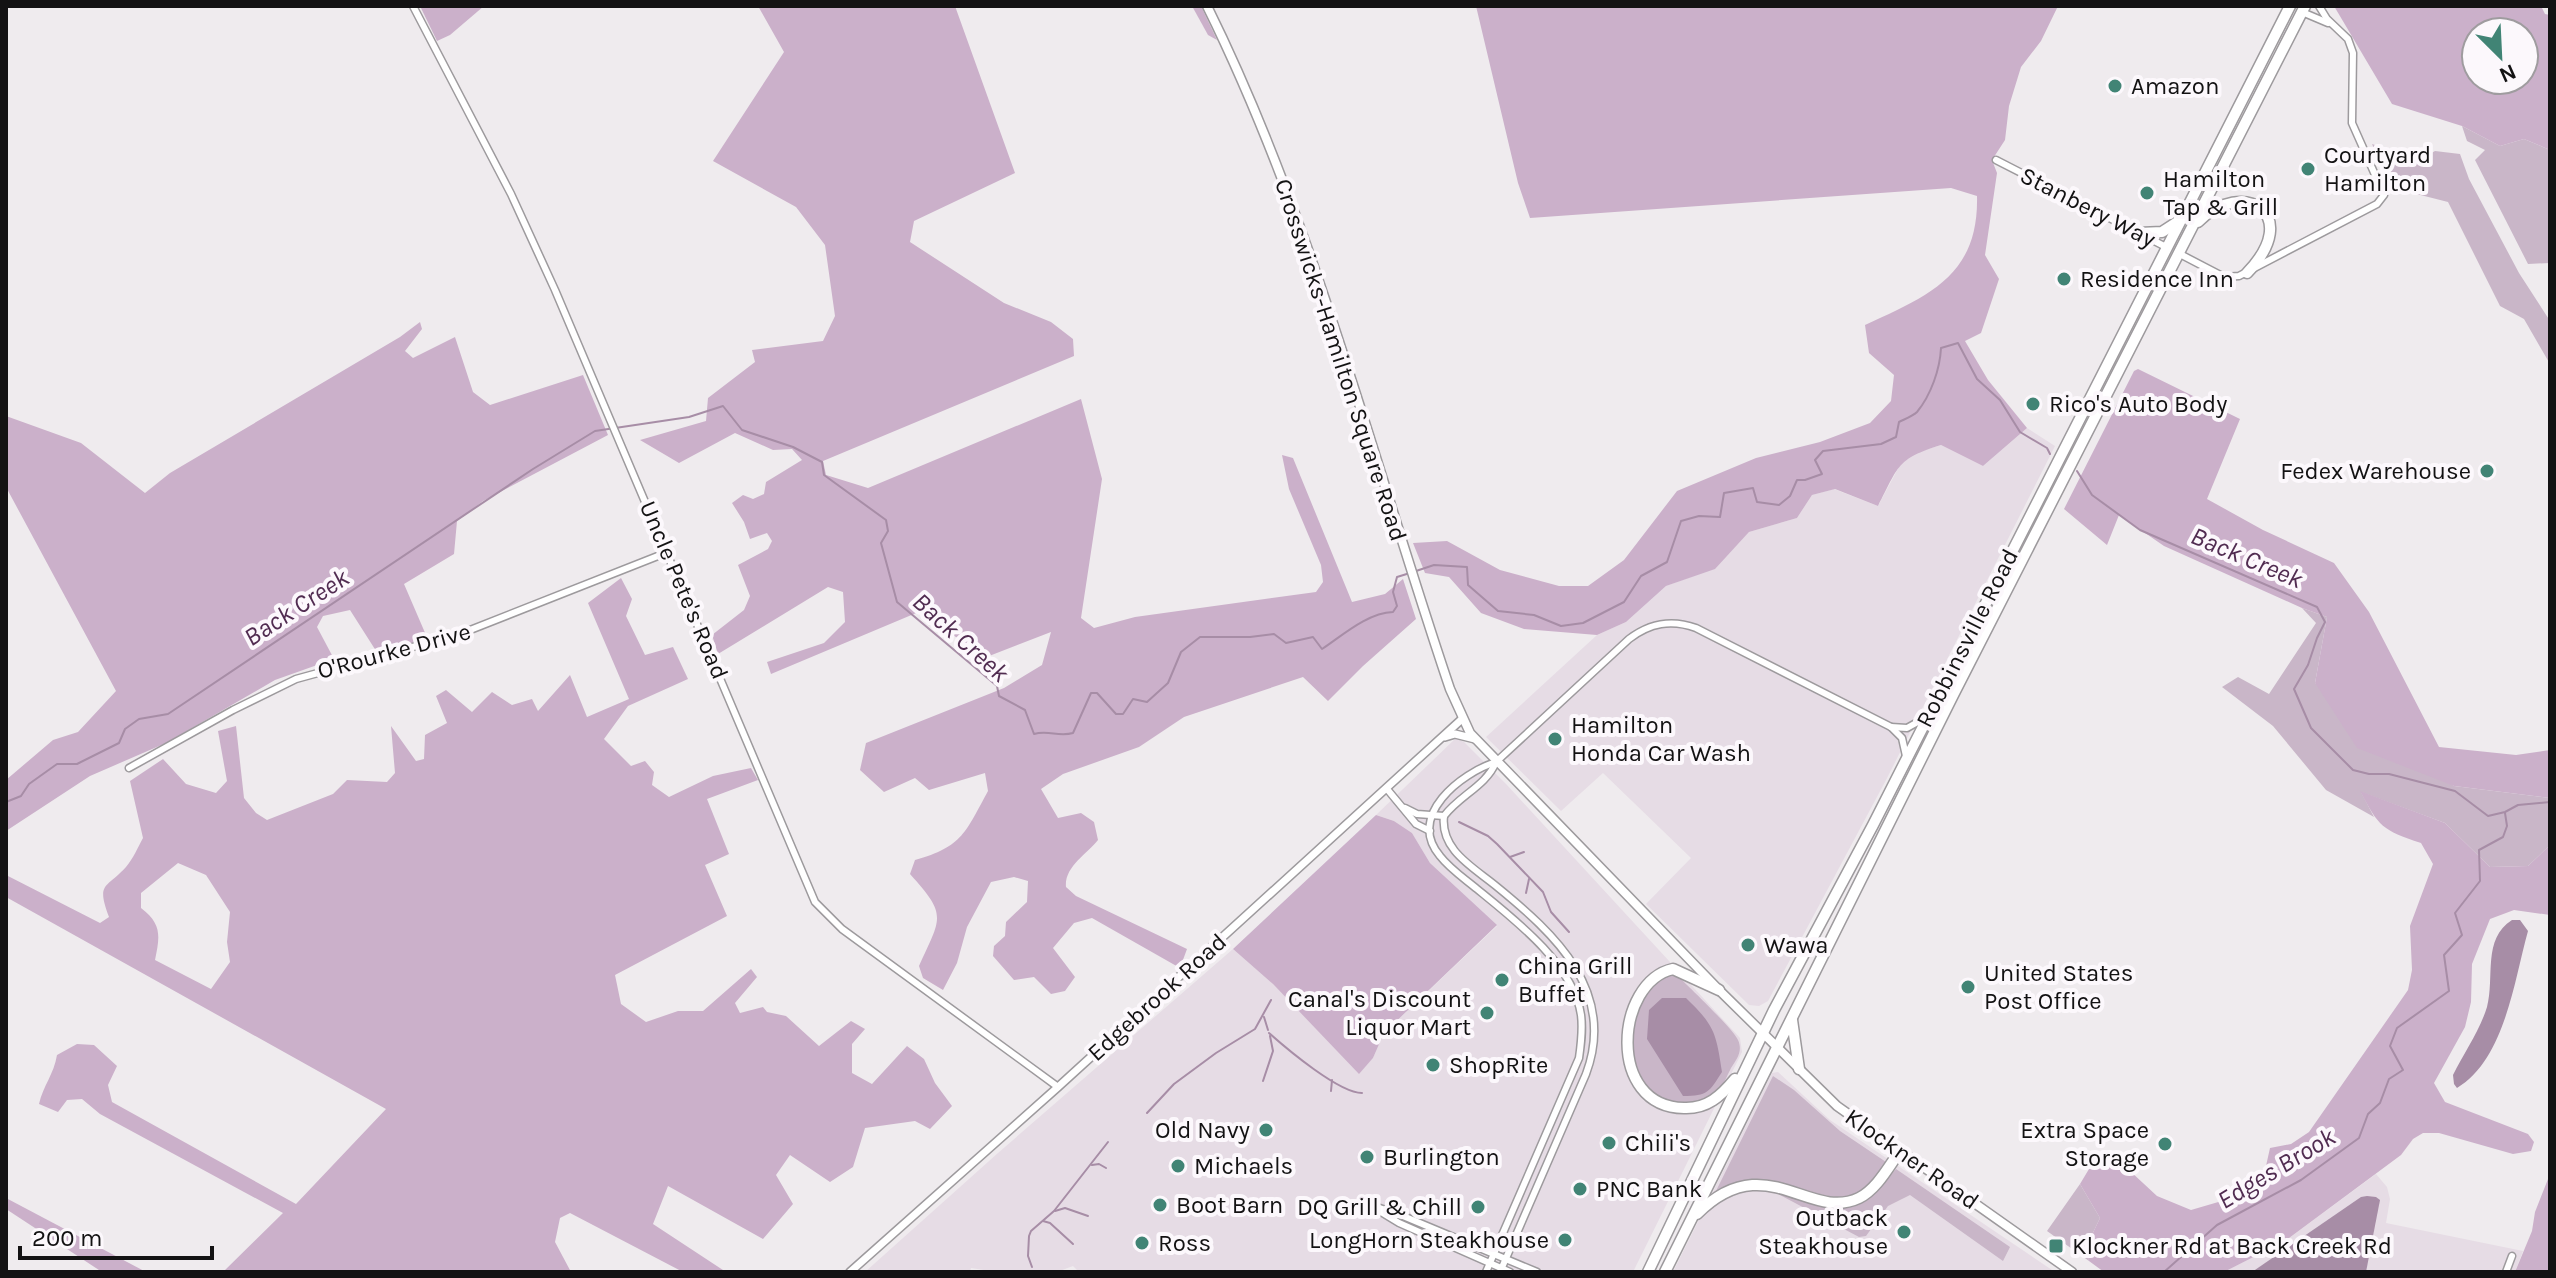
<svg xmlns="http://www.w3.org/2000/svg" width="2556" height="1278" font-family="Karla,sans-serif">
	<rect width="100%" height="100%" fill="#efebee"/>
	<g fill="#e6dce5">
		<path d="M2027,428L2055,446L1886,780L1768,1001L1759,1006L1749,1005L1646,904L1691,858L1603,773L1561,811L1486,737L1597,635L1626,622L1666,586L1715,568L1749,532L1797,518L1812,495L1834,489L1878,506L1901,463L1912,454L1941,445L1983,466Z"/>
		<path d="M1456,738L1464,742L1507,785L1740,1038L1742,1052L1633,1272H1079L1073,1266L1057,1272H996L971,1268L970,1272H865L998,1153L1233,949L1273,984L1359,1073L1373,1058L1384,1033L1497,926L1430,863L1412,833L1394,821L1376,815Z"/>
		<path d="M1778,1072L1830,1120L2055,1272H1673L1772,1073Z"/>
		<path d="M2376,1174L2387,1187L2390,1199L2386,1223L2523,1251L2515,1272H2224L2285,1241Z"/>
	</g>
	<g fill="#c9b6c8">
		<path d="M2462,126L2500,146L2524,139L2550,150V263L2528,264L2475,160L2485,150L2467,141Z"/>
		<path d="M2372,144L2419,160L2435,151L2460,154L2469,179L2519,273L2550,321V364L2524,319L2500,306L2448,202L2393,188Z"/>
		<path d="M2302,608L2327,617L2315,683L2454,786L2550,798V845L2528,866L2490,867L2445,823L2361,792L2374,817L2326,790L2273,726L2222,687L2238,677L2269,694L2316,623Z"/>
		<path d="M1669,975L1680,978C1691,989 1734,1030 1738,1040C1743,1051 1737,1059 1731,1068C1727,1076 1722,1088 1716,1094C1708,1101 1697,1104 1687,1104C1647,1105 1624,1066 1633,1028C1639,1005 1648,986 1669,975Z"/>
		<path d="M1773,1076L1794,1090L1840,1131L1886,1162C1880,1170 1874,1181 1867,1188C1842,1210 1803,1186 1775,1182C1754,1178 1734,1187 1714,1195Z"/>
		<path d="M1896,1169L2010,1247L2003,1261L1910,1195L1888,1206L1866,1236L1859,1237L1780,1195L1785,1192C1844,1209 1854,1220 1896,1169Z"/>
		<path d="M2080,1184L2100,1218L2088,1243L2089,1261L2047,1231Z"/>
	</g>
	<g fill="#cbb0ca" fill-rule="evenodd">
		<path d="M420,6H484L450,35L437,41Z"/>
		<path d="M758,6H955L1015,173L914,221L910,242L1004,303L1051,322L1073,339L1074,356L823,461L826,475L868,488L1081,399L1102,479L1081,618L1094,628L1135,617L1316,592L1323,582L1321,565L1289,489L1282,455L1293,458L1352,602L1385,594L1403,579L1416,619L1363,666L1328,701L1303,677L1184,717L1139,747L1063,774L1041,789L1058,818L1081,813L1094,822L1098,840C1087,854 1064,867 1066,887L1076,896L1187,949L1180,968L1092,918L1074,923L1053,948L1075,977L1065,991L1051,994L1034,977L1014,980L993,956L994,946L1005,936L1006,922L1027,902L1028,881L1014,877L991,882L967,927L957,963L943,990L923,978L919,966C941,917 948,916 910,874L915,860C963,847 966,831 988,791L985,773L929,790L915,778L884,792L860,770L866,743L1004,688L1042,665L1051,632L984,658L921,611L771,674L767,662L824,643L845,622L843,592L828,587L718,654L712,635L744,610L750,596L738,565L768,549L772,541L767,533L750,539L744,522L732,503L743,495L753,499L764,494L766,482L802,460L792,449L773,450L735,433L679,463L640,440L706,421L708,398L755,362L752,350L823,341L835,316L825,245L796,207L713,161L784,52Z"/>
		<path d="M1192,6H1201L1217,40L1208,35Z"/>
		<path d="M1476,6H2058L2041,41L2021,67L2009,106L2005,140L1992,160L1997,173L1985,255L1999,279L1981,333L1965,341L1988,380L2027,428L1983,466L1941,445C1896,459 1899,466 1878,506L1835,489L1812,495L1797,518L1749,532L1715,569L1666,586L1626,622L1597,635L1524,629L1481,613L1449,577L1425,573L1413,543L1447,541L1500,570L1559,586H1588L1624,560L1677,491L1756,458L1820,442L1870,423L1891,401L1894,375L1869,353L1865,325C1928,296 1979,276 1977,196L1951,188L1530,218L1518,183Z"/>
		<path d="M2334,6H2541L2545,14L2550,15V150L2524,139L2500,146L2462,126L2392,104ZM2476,32H2524V80H2476Z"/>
		<path d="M420,322L422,329L405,351L413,358L455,337L473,392L490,405L583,375L608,435L483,501L457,521L454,554L404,584L429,642L378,654L350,610L323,616L317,627L334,659L275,680L166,743L90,776L6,831V780L53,740L78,732L116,691L6,487V416L81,443L145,493L170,473L400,337Z"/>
		<path d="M2138,369L2240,419L2207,499L2263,530L2334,563L2369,612L2439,747L2516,755L2550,750V798L2454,786L2357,748L2315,683L2327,617L2302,608L2164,546L2119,515L2107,545L2064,509L2134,371Z"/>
		<path d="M621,578L632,599L626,616L645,655L673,647L688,679L628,706L604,739L631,766L645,761L654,772L652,785L669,797L713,776L751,768L758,780L707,799L729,854L705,865L727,916L615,975L621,1004L646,1022L678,1011H703L751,969L757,977L735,1003L740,1013L763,1007L767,1012L786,1016L819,1046L851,1021L865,1029L852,1044V1073L872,1084L907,1046L924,1059L935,1083L952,1106L930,1129L915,1121L865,1128L853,1167L830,1182L790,1155L776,1175L793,1204L763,1239L668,1186L653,1224L726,1272H683L570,1213L560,1218L555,1242L571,1272H223L283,1213L100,1114L82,1099L67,1100L58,1112L39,1104C43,1086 54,1074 57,1055L77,1044L94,1045L117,1066L108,1085L112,1102L296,1204L386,1109L6,897V875L100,923L109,917C96,882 106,889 126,867C133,859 138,847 143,838L130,781L163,759L186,784L216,793L227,781L218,731L236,726L244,798L256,813L267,820L333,794L347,780L387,782L395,773L391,726L416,761L424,759L425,735L447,723L436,696L446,690L472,712L492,692L512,705L532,699L538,711L570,675L587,717L629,699L588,603ZM178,863L206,875L230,912L227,942L230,962L211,989L155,960C160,936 162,924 141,908V893Z"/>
		<path d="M2360,791L2445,823L2490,867L2528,866L2550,845V915L2514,910L2490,919L2472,964L2471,1002L2465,1027L2434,1083L2445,1102L2528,1134L2534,1142L2531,1151L2513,1154L2439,1133H2423L2413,1139L2401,1155L2285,1241L2224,1272H2104L2089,1261L2088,1243L2100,1218L2080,1184L2095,1159L2116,1158L2157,1196L2191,1210L2232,1198L2266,1166L2270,1148L2291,1144L2309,1132L2408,990L2412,970L2410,926L2433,864L2421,843C2382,830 2379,827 2360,791Z"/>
		<path d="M1376,815L1394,821L1412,833L1430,863L1497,925L1384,1033L1373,1058L1359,1074L1273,984L1233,949Z"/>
		<path d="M2550,1174V1272H2515L2532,1231L2535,1212Z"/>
		<path d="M6,1198L146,1272H102L6,1209Z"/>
	</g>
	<g fill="#a78da6">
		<path d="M2512,920H2520L2528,931C2514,981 2505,1059 2457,1088L2454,1084L2453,1075C2464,1053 2480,1030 2487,1007C2495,977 2482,939 2512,920Z"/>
		<path d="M1662,998H1686C1715,1026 1716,1033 1722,1072C1709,1092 1708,1096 1683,1096L1647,1039L1649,1010Z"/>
		<path d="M2367,1196L2376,1197L2380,1200L2366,1272H2252L2361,1197Z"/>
	</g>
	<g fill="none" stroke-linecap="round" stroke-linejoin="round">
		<g stroke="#a78da6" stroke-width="2">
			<path d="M2077,471L2092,495L2140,530L2317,607L2325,622L2317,638L2308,665L2294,689L2311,728L2353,770L2369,774H2389L2455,791L2488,816L2505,812L2518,805L2550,802"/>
			<path d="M1416,571L1434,565L1467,567L1468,585L1498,611L1534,615L1561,626L1583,623L1624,602L1641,576L1667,562L1681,521L1699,516L1720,517L1724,493L1753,488L1757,502L1779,505L1790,496L1797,480H1805L1822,474L1815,460L1823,451L1881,444L1896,437L1899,422C1905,419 1913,416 1917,412C1931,395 1940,369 1941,348L1958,343L1977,379L2000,400L2020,432L2047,448L2050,454"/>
			<path d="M6,802L21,796L29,784L57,764H77L119,743L125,729L139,719L168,714L533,469L595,431L689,417L723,406L742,430L793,447L822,462L824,475L886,520L888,531L881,543L897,602L997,686L999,696L1025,710L1034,734C1048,730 1059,737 1073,733L1091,693H1097L1116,714H1123L1133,699L1147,702L1168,683L1181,652L1200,637H1250L1274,634L1286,643L1313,637L1322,649C1343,635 1367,613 1393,612L1397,606L1393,592L1397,577L1410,573"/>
			<path d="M1459,822L1488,836L1497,844L1543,892L1551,912L1569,932"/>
			<path d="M1510,857L1524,852"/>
			<path d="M1526,893L1529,879"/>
			<path d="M1264,1017L1268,1030"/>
			<path d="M1269,1033C1287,1049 1339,1093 1362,1093"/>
			<path d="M1263,1081L1273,1051L1270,1036"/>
			<path d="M1331,1091L1332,1080"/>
			<path d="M1147,1113L1174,1084L1216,1053L1255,1029L1271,1000"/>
			<path d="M1092,1165L1099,1164L1106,1168"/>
			<path d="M1055,1211L1065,1208L1088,1216"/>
			<path d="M1043,1221L1050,1223L1073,1244"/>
			<path d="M1032,1267L1028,1256L1029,1236L1031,1231L1054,1211L1108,1142"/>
			<path d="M2164,1272L2217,1225L2301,1180L2359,1138L2368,1114L2380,1103L2389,1079L2403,1070L2390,1046L2397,1028L2449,991L2444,955L2462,935L2455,913L2480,881L2479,850L2503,837L2507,826L2505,813"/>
		</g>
		<defs>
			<g id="minor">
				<path d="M413,6L511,194L555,290L815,902L842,929L1058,1087"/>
				<path d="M2302,12L2328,23"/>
				<path d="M1996,160L2168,248"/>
				<path d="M2178,253L2224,277L2239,276L2377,204L2384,195L2352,123L2353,53L2348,39L2327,19L2319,6"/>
				<path d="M1891,727L1907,728L1925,718"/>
				<path d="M1496,762C1486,786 1460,795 1444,816C1440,850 1473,867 1496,886C1555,934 1617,991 1586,1074L1500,1272"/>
				<path d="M129,768L233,710L296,679L460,634L668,552"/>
				<path d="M1387,789L1416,824L1430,831"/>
				<path d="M1405,808L1417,814L1444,816"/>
				<path d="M1371,1205L1403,1216L1537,1272"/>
				<path d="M1376,1209L1399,1223L1510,1272"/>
				<path d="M1486,1272L1579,1058C1581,1044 1583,1030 1581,1015C1574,965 1514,919 1477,889C1465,879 1450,869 1440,856C1406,816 1461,773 1496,762L1629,639C1650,623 1671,619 1696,628L1891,727L1902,738L1906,756"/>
				<path d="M2506,1272L2512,1256"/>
			</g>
			<g id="tertiary">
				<path d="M1445,737L1455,734L1475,739"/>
				<path d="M850,1272L1058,1087L1462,719"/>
			</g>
			<path id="secondary" d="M1207,6C1314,222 1373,462 1450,689L1470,733L1719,990L1837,1106L2072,1272"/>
			<g id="trunk">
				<path d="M2198,222C2243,177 2304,214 2247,273"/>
				<path d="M2139,233L2162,232L2179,221"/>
				<path d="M1719,990L1673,969C1615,982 1606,1107 1684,1108C1707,1109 1721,1096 1735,1079"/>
				<path d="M1792,1020L1799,1069"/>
				<path d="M1697,1214C1765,1146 1809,1222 1859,1198C1877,1189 1889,1166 1900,1151"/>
				<path d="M1648,1272L1774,1010L1873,825L2290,6"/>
				<path d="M1665,1272L1953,695L2305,6"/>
			</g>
		</defs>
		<use href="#minor" stroke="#9d9a9d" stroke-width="9"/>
		<use href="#tertiary" stroke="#9d9a9d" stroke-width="10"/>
		<use href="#secondary" stroke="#9d9a9d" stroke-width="11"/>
		<use href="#trunk" stroke="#9d9a9d" stroke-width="13"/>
		<use href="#minor" stroke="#fff" stroke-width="6"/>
		<use href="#tertiary" stroke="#fff" stroke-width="7"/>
		<use href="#secondary" stroke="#fff" stroke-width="8"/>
		<use href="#trunk" stroke="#fff" stroke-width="10"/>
	</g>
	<g fill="#418475" stroke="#fcf8fc" stroke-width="3">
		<circle cx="2115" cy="86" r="8"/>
		<circle cx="2308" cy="169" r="8"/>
		<circle cx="2147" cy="193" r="8"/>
		<circle cx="2064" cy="279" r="8"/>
		<circle cx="2033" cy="404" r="8"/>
		<circle cx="2487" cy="471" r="8"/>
		<circle cx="1555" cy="739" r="8"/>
		<circle cx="1748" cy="945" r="8"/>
		<circle cx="1502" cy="980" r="8"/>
		<circle cx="1968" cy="987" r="8"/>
		<circle cx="1487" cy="1013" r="8"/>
		<circle cx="1433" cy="1065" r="8"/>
		<circle cx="1266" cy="1130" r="8"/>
		<circle cx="1609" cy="1143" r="8"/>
		<circle cx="2165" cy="1144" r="8"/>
		<circle cx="1367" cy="1157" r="8"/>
		<circle cx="1178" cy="1166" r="8"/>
		<circle cx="1580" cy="1189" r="8"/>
		<circle cx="1160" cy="1205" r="8"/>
		<circle cx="1478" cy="1207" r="8"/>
		<circle cx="1904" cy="1232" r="8"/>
		<circle cx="1565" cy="1240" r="8"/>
		<circle cx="1142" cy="1243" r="8"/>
		<rect x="2048" y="1238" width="16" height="16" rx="4"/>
	</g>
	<g text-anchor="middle" stroke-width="8" stroke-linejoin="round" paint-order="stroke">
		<g font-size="24" fill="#131213" stroke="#fcf8fc" text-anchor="start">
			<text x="2131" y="94">Amazon</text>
			<text x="2324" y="163">Courtyard<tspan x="2324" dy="28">Hamilton</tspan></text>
			<text x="2163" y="187">Hamilton<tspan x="2163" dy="28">Tap &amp; Grill</tspan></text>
			<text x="2080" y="287">Residence Inn</text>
			<text x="2049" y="412">Rico's Auto Body</text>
			<text x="2471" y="479" text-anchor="end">Fedex Warehouse</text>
			<text x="1571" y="733">Hamilton<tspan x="1571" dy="28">Honda Car Wash</tspan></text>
			<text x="1764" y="953">Wawa</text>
			<text x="1518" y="974">China Grill<tspan x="1518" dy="28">Buffet</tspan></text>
			<text x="1984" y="981">United States<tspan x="1984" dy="28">Post Office</tspan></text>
			<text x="1471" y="1007" text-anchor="end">Canal's Discount<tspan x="1471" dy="28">Liquor Mart</tspan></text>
			<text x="1449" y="1073">ShopRite</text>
			<text x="1250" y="1138" text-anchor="end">Old Navy</text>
			<text x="2149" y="1138" text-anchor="end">Extra Space<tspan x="2149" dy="28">Storage</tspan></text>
			<text x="1625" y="1151">Chili's</text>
			<text x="1383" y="1165">Burlington</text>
			<text x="1194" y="1174">Michaels</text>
			<text x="1596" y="1197">PNC Bank</text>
			<text x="1176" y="1213">Boot Barn</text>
			<text x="1462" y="1215" text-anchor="end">DQ Grill &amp; Chill</text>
			<text x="1888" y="1226" text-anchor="end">Outback<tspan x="1888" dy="28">Steakhouse</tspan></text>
			<text x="1549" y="1248" text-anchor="end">LongHorn Steakhouse</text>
			<text x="1158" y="1251">Ross</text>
			<text x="2072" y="1254">Klockner Rd at Back Creek Rd</text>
		</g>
		<g font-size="24" fill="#131213" stroke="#fcf8fc">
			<text transform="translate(2088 207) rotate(27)" y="8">Stanbery Way</text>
			<text transform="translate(1341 360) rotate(72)" y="8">Crosswicks-Hamilton Square Road</text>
			<text transform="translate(684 590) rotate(67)" y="8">Uncle Pete's Road</text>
			<text transform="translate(1967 638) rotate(-63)" y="8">Robbinsville Road</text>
			<text transform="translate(394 651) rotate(-15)" y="8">O'Rourke Drive</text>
			<text transform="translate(1157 997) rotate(-42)" y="8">Edgebrook Road</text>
			<text transform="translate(1912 1159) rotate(35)" y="8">Klockner Road</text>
		</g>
		<g font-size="26" font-style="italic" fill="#512c51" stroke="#fcf8fc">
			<text transform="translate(2247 557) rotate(23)" y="9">Back Creek</text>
			<text transform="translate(296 607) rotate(-33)" y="9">Back Creek</text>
			<text transform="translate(961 637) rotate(42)" y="9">Back Creek</text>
			<text transform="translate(2276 1168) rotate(-31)" y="9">Edges Brook</text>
		</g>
	</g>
	<rect width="2556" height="1278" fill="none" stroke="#131213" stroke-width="16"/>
	<g transform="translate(2500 56) rotate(156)"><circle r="38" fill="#fcf8fc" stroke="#9f9c9f" stroke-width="2"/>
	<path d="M0-6L14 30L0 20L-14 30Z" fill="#418475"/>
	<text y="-12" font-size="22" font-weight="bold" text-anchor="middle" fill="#131213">N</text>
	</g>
	<path d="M20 1246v12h192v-12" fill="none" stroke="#131213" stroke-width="4"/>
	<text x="32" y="1246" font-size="24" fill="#131213" stroke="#fcf8fc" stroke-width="6" paint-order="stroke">200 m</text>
</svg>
